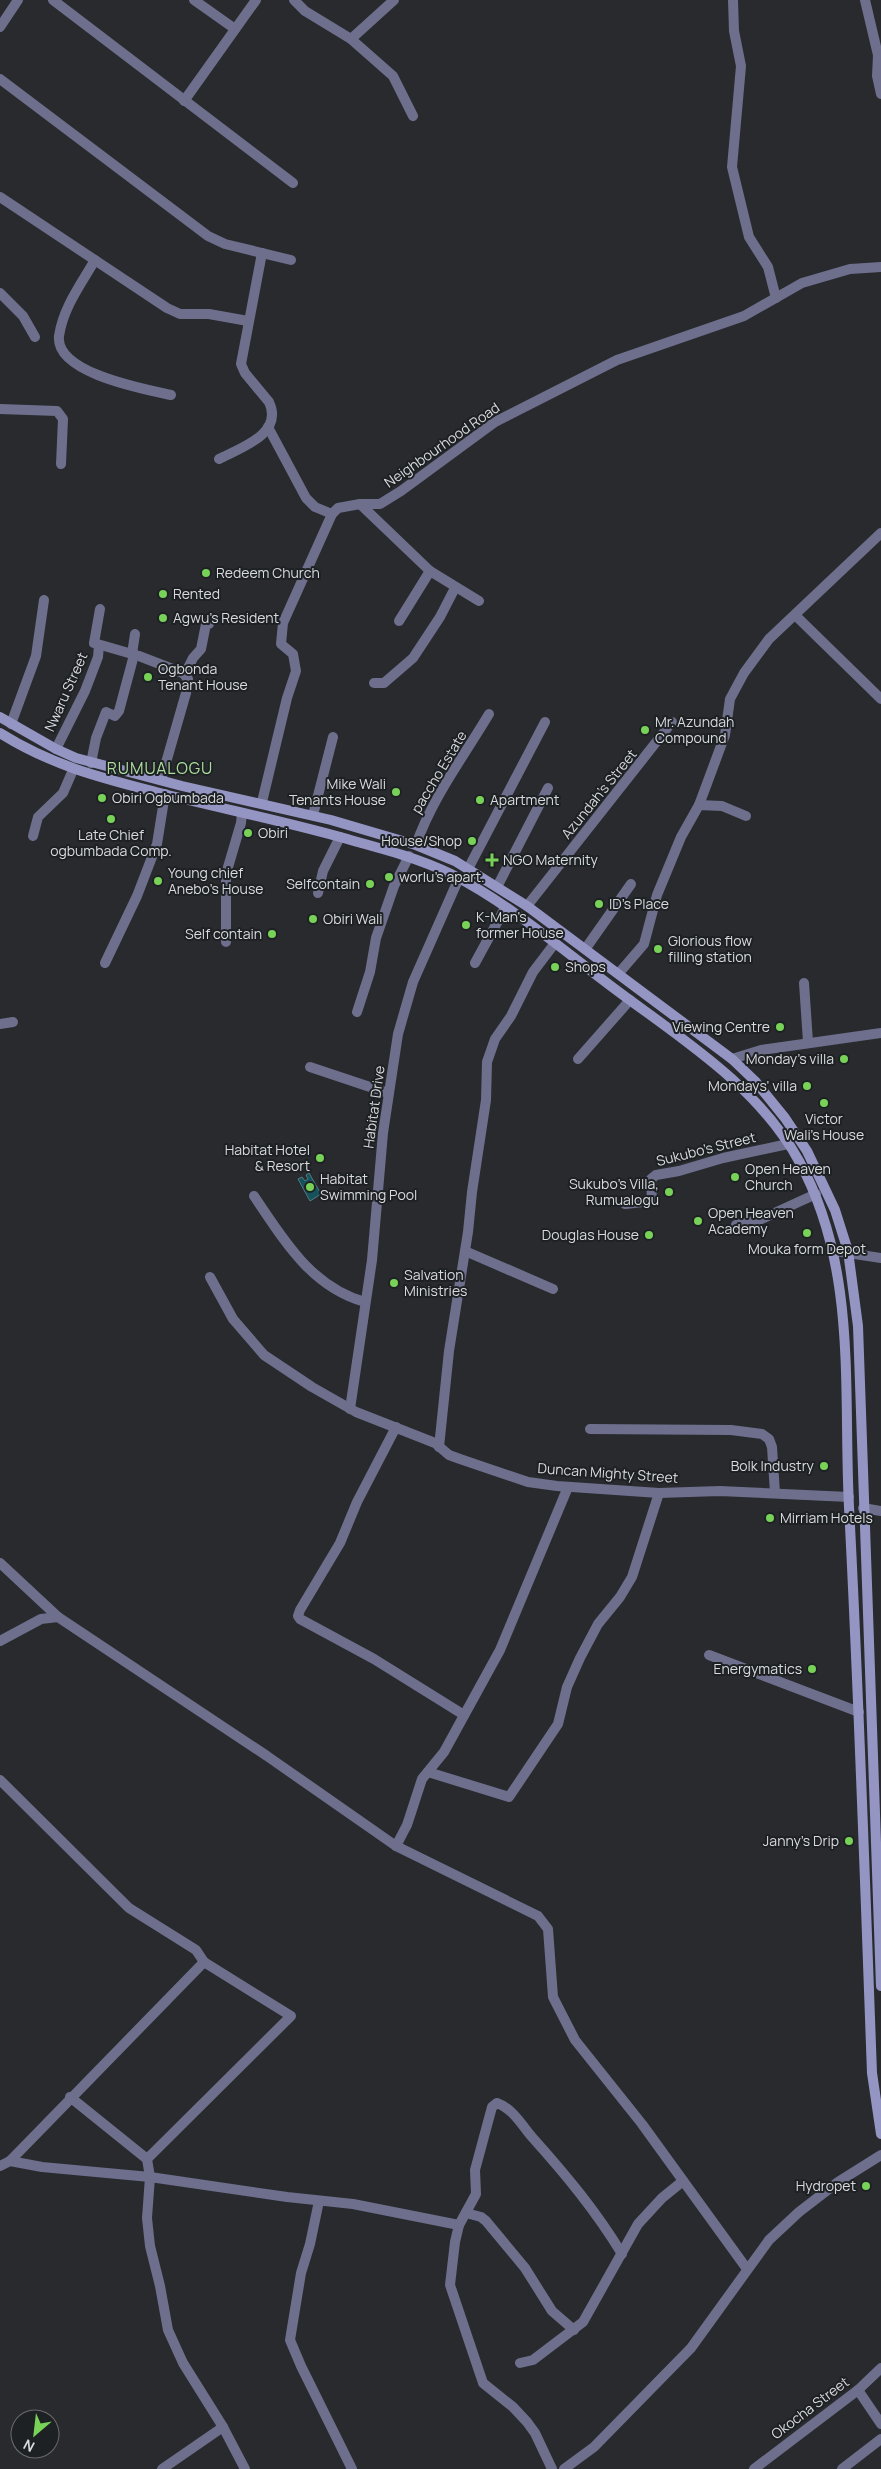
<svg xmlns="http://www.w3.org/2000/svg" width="881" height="2469" font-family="Manrope,sans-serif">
	<rect width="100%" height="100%" fill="#282a2e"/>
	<path fill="#16525c" stroke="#507b83" d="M309,1173L321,1194L310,1201L298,1179L302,1177L305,1181L308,1179L306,1175Z"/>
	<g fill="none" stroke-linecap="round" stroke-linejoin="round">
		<g stroke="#6e6f8c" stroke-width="10">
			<path d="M53,0L293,183"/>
			<path d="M194,0L235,29"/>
			<path d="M294,0L305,11L351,39L393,76L413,116"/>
			<path d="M733,0L734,31L741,66L732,167L749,237L768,267L776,298"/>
			<path d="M865,0L878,55L877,76L881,94"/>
			<path d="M0,27L18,0"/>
			<path d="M351,39L394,0"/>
			<path d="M0,79L208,236L225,244L291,260"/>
			<path d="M184,101L256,0"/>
			<path d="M0,197L167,308L180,314H209L248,321"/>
			<path d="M95,260C81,284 63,308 59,336C55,373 144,389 171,395"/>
			<path d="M0,293L23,316L35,337"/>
			<path d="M0,409L57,411L63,419L61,464"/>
			<path d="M268,427L306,498L315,507L332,514"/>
			<path d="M219,459C240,448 284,434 269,402L245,373L241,364L262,253"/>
			<path d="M360,504L430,571L479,601"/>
			<path d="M100,609L94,643L139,656L183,673L188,679L186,693L161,780"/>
			<path d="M795,615L881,699"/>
			<path d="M399,621L430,571"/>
			<path d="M132,654L135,634"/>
			<path d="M185,674L193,658L201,649L206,624H209"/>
			<path d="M374,683H384L413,658L440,617L455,588"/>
			<path d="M11,724L36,656L44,600"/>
			<path d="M56,749L85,691L98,657L99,645"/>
			<path d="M91,763L96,738L106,712L115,716L119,711L134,655"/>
			<path d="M262,802L287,698L296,671L293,654L281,644L283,623L332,514L338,508L360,504H380L401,491L495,422L617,360L744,316L802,283L850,269L881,267"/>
			<path d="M699,805L725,735L730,699L744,673L769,639L881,533"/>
			<path d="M313,815L333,737"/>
			<path d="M33,836L38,817L63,793L73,770"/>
			<path d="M416,845C432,798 464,756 489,714"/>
			<path d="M468,869L545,722"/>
			<path d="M497,887L548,788"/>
			<path d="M318,893L323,871L340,837"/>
			<path d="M527,906L672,722"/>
			<path d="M226,942V874L241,823L242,813"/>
			<path d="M586,948L631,884"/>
			<path d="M105,963L137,896L157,844L165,794"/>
			<path d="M475,963L505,908"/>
			<path d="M619,973L644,944L657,895L681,837L699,805L722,806L746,816"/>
			<path d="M804,983L808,1042"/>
			<path d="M357,1012L370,972L376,938L394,886L409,856"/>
			<path d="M0,1024L13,1022"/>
			<path d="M578,1059L630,1000"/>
			<path d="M732,1059L761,1050L881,1033"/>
			<path d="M310,1067L388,1093"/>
			<path d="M254,1196C284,1240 311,1287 365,1302"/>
			<path d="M625,1204L652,1201L651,1179L656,1175L679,1171L723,1158L788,1144"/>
			<path d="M736,1225L759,1220L816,1194"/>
			<path d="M465,1251L553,1289"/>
			<path d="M835,1251L881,1258"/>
			<path d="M210,1277L233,1319L264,1355L312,1387L356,1412L435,1443L449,1455L460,1459L528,1482L557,1486L659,1493L720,1491L849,1497"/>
			<path d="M350,1409L372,1260L383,1133L398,1034L413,982L459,878"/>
			<path d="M396,1427L357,1502L340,1543L300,1610L298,1616L300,1619L374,1659L464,1715"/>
			<path d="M590,1429L731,1430L762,1434L769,1439L772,1447L775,1493"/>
			<path d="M439,1447L449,1351L468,1232L472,1192L486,1100L487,1062L495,1039L511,1016L533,972L555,943"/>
			<path d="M863,1508L881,1511"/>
			<path d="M0,1563L58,1617L267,1756L396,1846L538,1916L548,1929L553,1997L575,2040L642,2124L747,2269"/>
			<path d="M0,1641L41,1619L58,1617"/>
			<path d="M709,1655L859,1712"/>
			<path d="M428,1772L509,1797L558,1724L567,1687L580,1658L598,1624L620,1597L632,1577L659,1493"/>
			<path d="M0,1780L129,1908L196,1950L204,1962L10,2161"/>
			<path d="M396,1846L407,1825L422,1779L444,1752L500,1650L568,1487"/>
			<path d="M70,2097L147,2159L150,2177L147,2218L150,2246L160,2286L168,2330L183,2363L223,2427L245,2469"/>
			<path d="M147,2159L291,2016L204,1962"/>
			<path d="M0,2166L10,2161L42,2167L150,2177L287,2197L353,2204L459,2225"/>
			<path d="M319,2201L310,2244L301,2273L290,2340L301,2366L352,2469"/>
			<path d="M466,2213L481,2217L486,2221L525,2268L552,2311L574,2330"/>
			<path d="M520,2363L533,2360L583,2322L638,2224L662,2198L683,2181"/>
			<path d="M858,2390L881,2424"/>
			<path d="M162,2469L223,2427"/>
			<path d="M552,2469L535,2433L527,2422L513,2407L483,2383L450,2285L455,2242L459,2225L476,2194L475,2170L492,2107L497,2103C513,2109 521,2124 532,2137C566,2175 596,2211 622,2254"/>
			<path d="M564,2469L594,2447L691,2348L769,2240L799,2212L838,2182L881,2155"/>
			<path d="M754,2469L858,2390L881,2368"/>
			<path d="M842,2469L881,2439"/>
		</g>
		<g stroke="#9595c4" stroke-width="10">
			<path d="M0,717L56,749L76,758L182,786L331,820L416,845L455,861L527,906L732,1059L755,1081L785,1118L807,1151L835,1210L848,1251L858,1326L881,1986"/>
			<path d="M0,733C51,765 98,777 156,792C222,809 289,822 354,841C387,850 420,859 451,874C503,900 556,944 603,980C673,1034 755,1081 799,1161C858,1268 843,1390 849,1507C859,1695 865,1884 872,2073L881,2134"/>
		</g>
	</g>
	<g fill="#78d258" stroke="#1e2124" stroke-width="2">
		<circle cx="206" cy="573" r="5"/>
		<circle cx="163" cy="594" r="5"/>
		<circle cx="163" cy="618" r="5"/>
		<circle cx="148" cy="677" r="5"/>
		<circle cx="645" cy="730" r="5"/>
		<circle cx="396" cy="792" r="5"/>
		<circle cx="102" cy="798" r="5"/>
		<circle cx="480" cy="800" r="5"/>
		<circle cx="111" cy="819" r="5"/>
		<circle cx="248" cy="833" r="5"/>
		<circle cx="472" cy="841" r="5"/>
		<path d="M489.5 852.5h5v5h5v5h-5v5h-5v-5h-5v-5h5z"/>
		<circle cx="389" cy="877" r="5"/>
		<circle cx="158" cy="881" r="5"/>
		<circle cx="370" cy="884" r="5"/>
		<circle cx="599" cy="904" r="5"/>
		<circle cx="313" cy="919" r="5"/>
		<circle cx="466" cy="925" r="5"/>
		<circle cx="272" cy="934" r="5"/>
		<circle cx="658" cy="949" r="5"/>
		<circle cx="555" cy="967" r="5"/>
		<circle cx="780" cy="1027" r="5"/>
		<circle cx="844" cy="1059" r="5"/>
		<circle cx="807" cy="1086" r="5"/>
		<circle cx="824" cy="1103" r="5"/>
		<circle cx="320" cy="1158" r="5"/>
		<circle cx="735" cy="1177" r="5"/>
		<circle cx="310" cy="1187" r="5"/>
		<circle cx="669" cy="1192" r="5"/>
		<circle cx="698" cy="1221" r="5"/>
		<circle cx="807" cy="1233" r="5"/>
		<circle cx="649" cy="1235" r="5"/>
		<circle cx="394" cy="1283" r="5"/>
		<circle cx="824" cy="1466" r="5"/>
		<circle cx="770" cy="1518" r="5"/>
		<circle cx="812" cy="1669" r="5"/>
		<circle cx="849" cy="1841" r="5"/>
		<circle cx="866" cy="2186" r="5"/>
	</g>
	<g text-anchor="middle" stroke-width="4" stroke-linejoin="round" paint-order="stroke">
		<g font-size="14" fill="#d9dadd" stroke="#1e2124">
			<text transform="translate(442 445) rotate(-35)" y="5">Neighbourhood Road</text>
			<text transform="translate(66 692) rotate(-66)" y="5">Nwaru Street</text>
			<text transform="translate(439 772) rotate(-59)" y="5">paccho Estate</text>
			<text transform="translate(599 794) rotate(-51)" y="5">Azundah's Street</text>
			<text transform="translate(374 1107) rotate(-82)" y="5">Habitat Drive</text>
			<text transform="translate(706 1149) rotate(-14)" y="5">Sukubo's Street</text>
			<text transform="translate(608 1473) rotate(4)" y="5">Duncan Mighty Street</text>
			<text transform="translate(810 2408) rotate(-37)" y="5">Okocha Street</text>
		</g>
		<g font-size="14" fill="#d9dadd" stroke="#1e2124" text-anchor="start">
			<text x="216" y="578">Redeem Church</text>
			<text x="173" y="599">Rented</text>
			<text x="173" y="623">Agwu's Resident</text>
			<text x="158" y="674">Ogbonda<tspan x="158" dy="16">Tenant House</tspan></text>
			<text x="655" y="727">Mr. Azundah<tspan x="655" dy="16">Compound</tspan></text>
			<text x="386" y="789" text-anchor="end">Mike Wali<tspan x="386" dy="16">Tenants House</tspan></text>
			<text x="112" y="803">Obiri Ogbumbada</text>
			<text x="490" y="805">Apartment</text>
			<text x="258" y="838">Obiri</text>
			<text x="111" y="840" text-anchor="middle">Late Chief<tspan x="111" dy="16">ogbumbada Comp.</tspan></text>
			<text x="462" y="846" text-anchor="end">House/Shop</text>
			<text x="503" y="865">NGO Maternity</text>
			<text x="168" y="878">Young chief<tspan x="168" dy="16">Anebo's House</tspan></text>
			<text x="399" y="882">worlu's apart.</text>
			<text x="360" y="889" text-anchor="end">Selfcontain</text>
			<text x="609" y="909">ID's Place</text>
			<text x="476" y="922">K-Man's<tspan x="476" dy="16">former House</tspan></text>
			<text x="323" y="924">Obiri Wali</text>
			<text x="262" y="939" text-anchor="end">Self contain</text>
			<text x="668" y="946">Glorious flow<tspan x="668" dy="16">filling station</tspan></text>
			<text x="565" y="972">Shops</text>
			<text x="770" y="1032" text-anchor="end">Viewing Centre</text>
			<text x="834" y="1064" text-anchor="end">Monday's villa</text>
			<text x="797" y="1091" text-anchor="end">Mondays' villa</text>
			<text x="824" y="1124" text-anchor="middle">Victor<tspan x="824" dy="16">Wali's House</tspan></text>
			<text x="310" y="1155" text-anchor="end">Habitat Hotel<tspan x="310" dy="16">&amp; Resort</tspan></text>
			<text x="745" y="1174">Open Heaven<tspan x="745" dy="16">Church</tspan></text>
			<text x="320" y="1184">Habitat<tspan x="320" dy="16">Swimming Pool</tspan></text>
			<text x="659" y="1189" text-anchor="end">Sukubo's Villa,<tspan x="659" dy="16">Rumualogu</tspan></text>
			<text x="708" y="1218">Open Heaven<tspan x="708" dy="16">Academy</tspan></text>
			<text x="639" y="1240" text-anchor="end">Douglas House</text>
			<text x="807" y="1254" text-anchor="middle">Mouka form Depot</text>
			<text x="404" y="1280">Salvation<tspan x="404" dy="16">Ministries</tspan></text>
			<text x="814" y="1471" text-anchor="end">Bolk Industry</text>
			<text x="780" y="1523">Mirriam Hotels</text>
			<text x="802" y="1674" text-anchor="end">Energymatics</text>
			<text x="839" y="1846" text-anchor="end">Janny's Drip</text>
			<text x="856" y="2191" text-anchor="end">Hydropet</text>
		</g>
		<g font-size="16" letter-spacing="1" fill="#acdd9d" stroke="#1e2124">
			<text x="160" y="774">RUMUALOGU</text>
		</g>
	</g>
	<g transform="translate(35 2434) rotate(208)"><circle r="24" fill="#1e2124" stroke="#696b6e"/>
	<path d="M0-4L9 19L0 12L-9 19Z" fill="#78d258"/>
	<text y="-8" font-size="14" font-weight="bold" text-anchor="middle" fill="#d9dadd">N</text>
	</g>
</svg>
